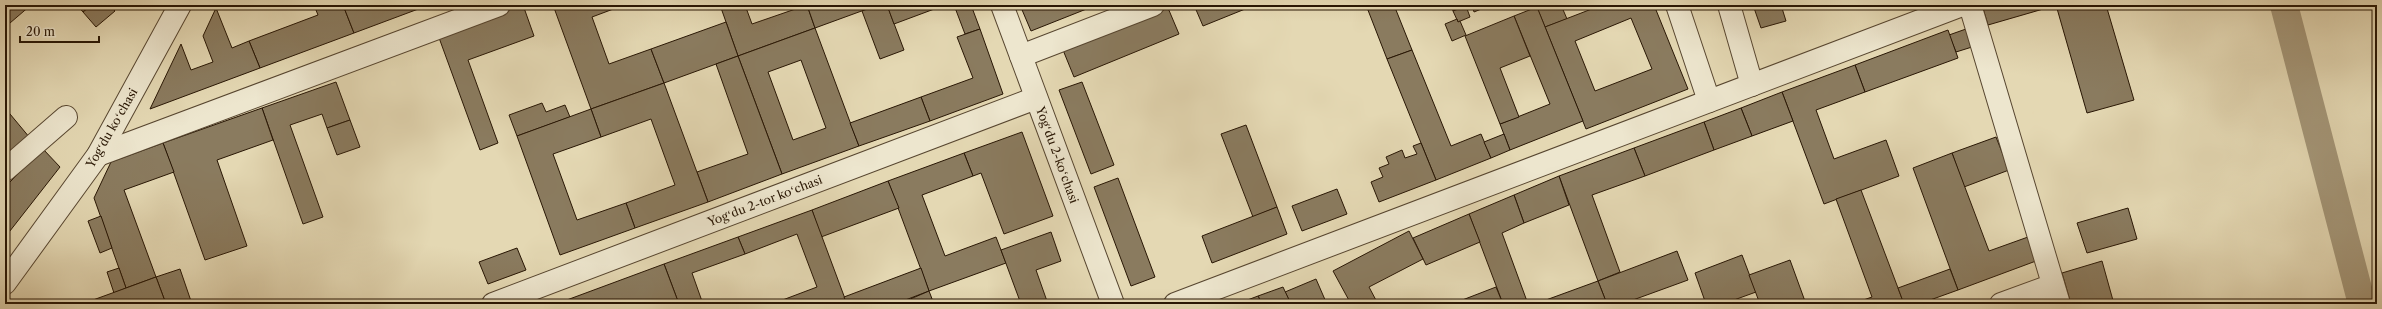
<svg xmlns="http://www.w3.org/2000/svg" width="2382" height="309" font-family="'Libre Caslon Text',serif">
	<rect width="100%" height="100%" fill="#e4d8b3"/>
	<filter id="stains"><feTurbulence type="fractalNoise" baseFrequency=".005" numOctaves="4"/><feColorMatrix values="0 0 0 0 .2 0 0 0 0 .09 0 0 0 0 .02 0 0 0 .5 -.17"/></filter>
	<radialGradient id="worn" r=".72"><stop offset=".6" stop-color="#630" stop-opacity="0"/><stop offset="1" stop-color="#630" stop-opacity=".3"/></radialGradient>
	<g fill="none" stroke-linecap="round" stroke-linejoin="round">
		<path stroke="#a49678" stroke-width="28" d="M2284,5L2362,304"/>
	</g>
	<g fill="#8a7b5f" stroke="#281604" fill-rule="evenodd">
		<path d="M5,5H31L10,23L5,17Z"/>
		<path d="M77,5H92L83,12Z"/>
		<path d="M92,5H110L115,11L96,27L83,12Z"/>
		<path d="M314,5H343L354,33L260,68L249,41L318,15Z"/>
		<path d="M343,5H429L354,33Z"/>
		<path d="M519,5H523L534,36L468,60L498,143L480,150L438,35Z"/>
		<path d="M553,5H624L592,17L609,64L651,49L664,83L591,109Z"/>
		<path d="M720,5H745L752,24L807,5L815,28L738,56Z"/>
		<path d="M807,5H878L815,28Z"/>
		<path d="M878,5H887L904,50L880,59L862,11Z"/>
		<path d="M887,5H945L894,24Z"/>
		<path d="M954,5H971L980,29L965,34Z"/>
		<path d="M1020,5H1088L1089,8L1031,31Z"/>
		<path d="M1194,5H1255L1203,26Z"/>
		<path d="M1366,5H1394L1412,50L1387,59Z"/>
		<path d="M1451,5H1467L1453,11Z"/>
		<path d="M1472,5H1491L1474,12Z"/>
		<path d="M1536,5H1561L1567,19L1545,27Z"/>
		<path d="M1602,5H1654L1688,89L1586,129L1545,27ZM1631,18L1652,69L1595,91L1575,41Z"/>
		<path d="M1753,5H1781L1786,21L1761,28Z"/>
		<path d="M1982,5H2057L1988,25Z"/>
		<path d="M2056,5H2106L2134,100L2087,113Z"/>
		<path d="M1466,6L1470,17L1458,22L1453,11Z"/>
		<path d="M1537,7L1583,121L1510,150L1500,124L1550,104L1514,16Z"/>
		<path d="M216,8L232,48L249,41L260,68L150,109L181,44L191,70L213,62L203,36Z"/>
		<path d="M1168,8L1179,34L1074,77L1063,50Z"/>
		<path d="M1514,16L1530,56L1500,68L1519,117L1500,124L1465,36Z"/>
		<path d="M1457,19L1458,22L1460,21L1466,35L1452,41L1445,24Z"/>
		<path d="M726,22L738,56L664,83L651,49Z"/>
		<path d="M815,28L859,146L782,174L738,56ZM801,60L826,128L793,140L768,72Z"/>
		<path d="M980,29L1003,94L930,121L921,97L973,78L957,37Z"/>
		<path d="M1966,29L1972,47L1956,52L1949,35Z"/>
		<path d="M1948,30L1958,58L1865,92L1855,65Z"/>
		<path d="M1412,50L1451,146L1481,134L1491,158L1436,180L1387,59Z"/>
		<path d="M738,56L782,174L708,202L697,172L748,154L716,64Z"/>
		<path d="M1855,65L1865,92L1816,110L1834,159L1886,140L1899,176L1824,204L1782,92Z"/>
		<path d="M336,82L350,120L327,128L322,114L290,125L323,217L303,224L262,108Z"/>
		<path d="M1082,82L1114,165L1091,174L1059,90Z"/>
		<path d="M664,83L708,202L635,228L626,203L675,185L651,119L601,137L591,109Z"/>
		<path d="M1782,92L1793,121L1752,136L1741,108Z"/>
		<path d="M921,97L930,121L859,146L850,123Z"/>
		<path d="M542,103L546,112L565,105L570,117L517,136L509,115Z"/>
		<path d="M5,108L30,138L5,159Z"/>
		<path d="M262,108L273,140L217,160L247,246L205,260L163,143Z"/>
		<path d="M1741,108L1752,136L1714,150L1704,122Z"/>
		<path d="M591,109L601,137L553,154L577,220L626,203L635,228L560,255L517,136Z"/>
		<path d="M350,120L360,147L337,155L327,128Z"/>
		<path d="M1704,122L1714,150L1645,176L1634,148Z"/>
		<path d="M1246,125L1277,207L1253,217L1221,134Z"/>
		<path d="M1022,132L1053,216L1004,234L981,173L973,176L964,153Z"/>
		<path d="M1504,134L1510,150L1491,158L1484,142Z"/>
		<path d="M1996,137L2009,170L1964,187L1952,153Z"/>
		<path d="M163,143L174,172L124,190L156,277L126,288L94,198L111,162Z"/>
		<path d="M1421,143L1436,180L1379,202L1371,182L1383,177L1379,168L1389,164L1386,157L1402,150L1405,158L1417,154L1413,146Z"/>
		<path d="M1634,148L1645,176L1592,195L1620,272L1598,281L1559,176Z"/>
		<path d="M43,149L60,167L6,236L5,187Z"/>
		<path d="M964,153L973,176L922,195L945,256L996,237L1006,263L929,291L888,181Z"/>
		<path d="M1952,153L1989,251L2028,237L2036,261L1958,290L1913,168Z"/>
		<path d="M1559,176L1569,205L1524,223L1514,195Z"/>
		<path d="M1118,178L1155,277L1131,286L1094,187Z"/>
		<path d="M888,181L899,208L821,237L812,210Z"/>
		<path d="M1337,189L1347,214L1302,231L1292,206Z"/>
		<path d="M1861,190L1898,288L1904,304H1852L1872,297L1836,199Z"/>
		<path d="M1514,195L1524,223L1502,233L1528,304H1503L1469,214Z"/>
		<path d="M1277,207L1287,234L1212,263L1202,236Z"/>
		<path d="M2128,208L2137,239L2087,253L2077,223Z"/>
		<path d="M812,210L847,304H772L817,287L797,234L745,254L738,237Z"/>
		<path d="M1469,214L1480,242L1426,265L1413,238Z"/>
		<path d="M101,216L112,248L100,253L88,221Z"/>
		<path d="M1409,231L1423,259L1369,287L1378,304H1351L1333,271Z"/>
		<path d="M1051,232L1061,261L1036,270L1048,304H1021L1001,250Z"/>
		<path d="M738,237L745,254L692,273L703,304H679L664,264Z"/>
		<path d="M517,248L526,270L488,284L479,262Z"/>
		<path d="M1677,251L1688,280L1622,304H1607L1598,281Z"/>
		<path d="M1742,255L1756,292L1723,304H1706L1695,273Z"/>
		<path d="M1790,260L1806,304H1760L1749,275Z"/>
		<path d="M2102,261L2114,304H2071L2062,273Z"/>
		<path d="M664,264L679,304H556Z"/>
		<path d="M119,268L126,288L114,293L107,272Z"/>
		<path d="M921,268L929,291L895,304H847L844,297Z"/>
		<path d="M180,269L192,304H166L156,277Z"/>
		<path d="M1950,269L1958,290L1919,304H1904L1898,288Z"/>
		<path d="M156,277L166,304H82L126,288Z"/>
		<path d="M1316,279L1326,302L1320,304H1291L1285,292Z"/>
		<path d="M1598,281L1607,304H1535Z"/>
		<path d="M1283,287L1291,304H1262L1258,296Z"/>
		<path d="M1496,287L1503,304H1452Z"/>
		<path d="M929,291L934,304H909L908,300Z"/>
		<path d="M1258,296L1262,304H1237Z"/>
	</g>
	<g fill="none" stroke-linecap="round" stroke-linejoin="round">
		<defs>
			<g id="minor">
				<path d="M1002,5L1113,304"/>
				<path d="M1677,5L1709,101"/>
				<path d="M1729,5L1752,85"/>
				<path d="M1970,5L2059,304"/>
				<path d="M1021,56L1153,5"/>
				<path d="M98,155L499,5"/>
				<path d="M5,170L66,117"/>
				<path d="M5,283L98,155L180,5"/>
				<path d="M493,304L1036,98"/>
				<path d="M1175,304L1962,5"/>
				<path d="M2001,304L2053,285"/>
			</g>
		</defs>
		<use href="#minor" stroke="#574630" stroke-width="24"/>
		<use href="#minor" stroke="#ede6ce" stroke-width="22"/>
	</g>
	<g text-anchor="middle" stroke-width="3" stroke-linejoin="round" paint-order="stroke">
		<g font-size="12" fill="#281604" stroke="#ede6ce">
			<text transform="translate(112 128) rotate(-60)" y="4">Yogʻdu koʻchasi</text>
			<text transform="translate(1057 155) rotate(70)" y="4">Yogʻdu 2-koʻchasi</text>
			<text transform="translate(765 201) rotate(-21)" y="4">Yogʻdu 2-tor koʻchasi</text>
		</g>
	</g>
	<rect width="2382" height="309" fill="none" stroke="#e4d8b3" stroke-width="20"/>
	<rect x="6" y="6" width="2370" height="297" fill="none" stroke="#281604" stroke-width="2"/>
	<rect x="10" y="10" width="2362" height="289" fill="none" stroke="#281604"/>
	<path d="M20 36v6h79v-6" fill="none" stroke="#281604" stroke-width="2"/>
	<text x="26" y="36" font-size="12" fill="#281604" stroke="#ede6ce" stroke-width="3" paint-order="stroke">20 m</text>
	<rect width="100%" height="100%" filter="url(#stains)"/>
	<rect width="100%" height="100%" fill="url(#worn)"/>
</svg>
